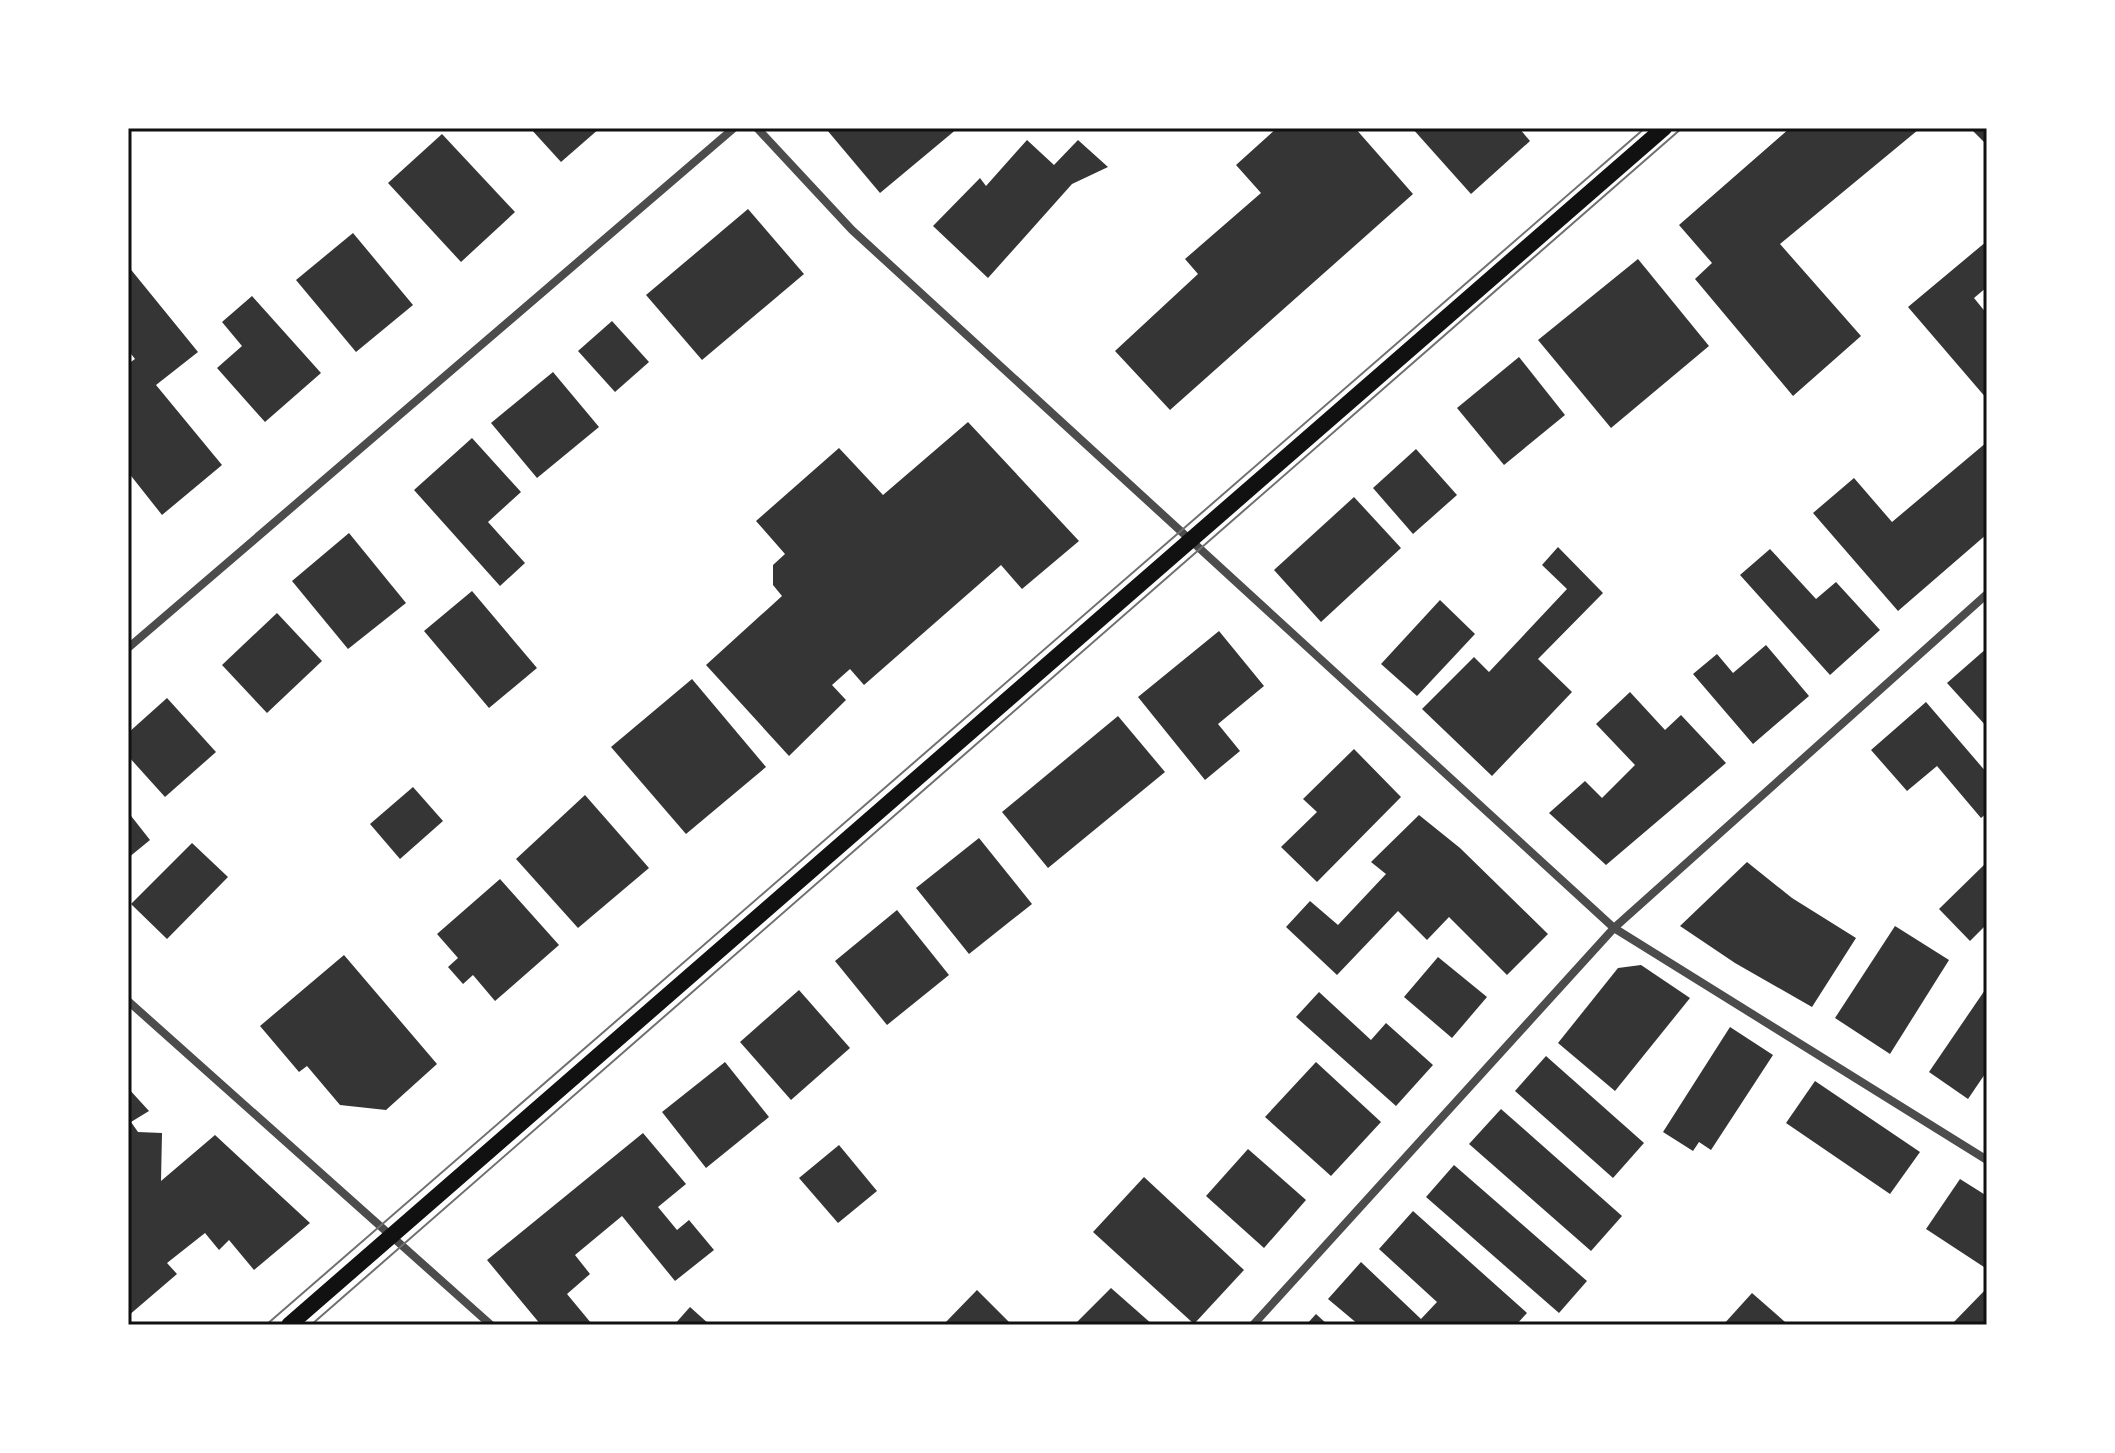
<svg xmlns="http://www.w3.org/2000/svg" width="2115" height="1453" font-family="'Varela Round',sans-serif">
	<rect width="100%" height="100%" fill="#fff"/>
	<g fill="#353535">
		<path d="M530,128H600L561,162Z"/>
		<path d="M829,128H958L880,193L827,130Z"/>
		<path d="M1277,128H1355L1413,194L1170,410L1115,351L1198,274L1185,259L1261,193L1236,165Z"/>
		<path d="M1412,128H1519L1530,141L1471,194Z"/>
		<path d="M1790,128L1918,130L1780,244L1861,336L1793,396L1695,279L1712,263L1679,225Z"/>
		<path d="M1970,128H1987V145Z"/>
		<path d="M442,134L515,212L461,262L388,183Z"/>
		<path d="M1027,140L1054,165L1078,140L1108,167L1072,184L988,278L933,226L980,178L986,186Z"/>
		<path d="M748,209L804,274L702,360L646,295Z"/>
		<path d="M353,233L413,305L356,352L296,280Z"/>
		<path d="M1987,241V287L1974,298L1987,314V399L1908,307Z"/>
		<path d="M1638,259L1709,346L1611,428L1538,340Z"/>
		<path d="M128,266L198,352L156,385L222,465L162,515L128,472V364L135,359L128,350Z"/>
		<path d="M252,296L321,373L265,422L217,368L242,346L222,322Z"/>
		<path d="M612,321L649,362L615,392L578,351Z"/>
		<path d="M1519,357L1565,415L1504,465L1457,408Z"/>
		<path d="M553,372L599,427L537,478L491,423Z"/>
		<path d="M968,422L1079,541L1022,589L1001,565L864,685L850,669L832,685L846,700L789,756L706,665L782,596L773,585V565L785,554L756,521L839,448L883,495Z"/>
		<path d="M472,438L521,492L488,522L525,563L500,586L414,490Z"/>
		<path d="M1987,442V534L1898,611L1813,513L1854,478L1892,522Z"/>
		<path d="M1416,449L1457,495L1413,534L1373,488Z"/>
		<path d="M1354,497L1401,548L1321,622L1274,570Z"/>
		<path d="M349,533L406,603L348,649L292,581Z"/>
		<path d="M1558,547L1603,593L1538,659L1572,692L1492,776L1422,709L1474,657L1489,672L1567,589L1542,565Z"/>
		<path d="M1770,549L1816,599L1836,582L1880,630L1830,675L1740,575Z"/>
		<path d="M472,591L537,668L489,708L424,631Z"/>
		<path d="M1440,600L1475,634L1417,696L1381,664Z"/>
		<path d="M277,613L322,661L267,713L222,665Z"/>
		<path d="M1219,631L1264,686L1218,724L1240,751L1205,780L1138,697Z"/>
		<path d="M1766,645L1809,696L1753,744L1693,674L1717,654L1733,673Z"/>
		<path d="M1987,648V727L1947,683Z"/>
		<path d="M692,679L766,767L686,834L611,747Z"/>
		<path d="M1630,692L1665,730L1681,715L1726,763L1606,865L1549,813L1585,781L1602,798L1635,765L1596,724Z"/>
		<path d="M167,698L216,752L165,797L128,756V733Z"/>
		<path d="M1926,702L1987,773V813L1981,818L1937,766L1907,791L1871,750Z"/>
		<path d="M1118,716L1165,772L1048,868L1002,812Z"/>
		<path d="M1354,749L1401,797L1317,882L1281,847L1317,812L1303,799Z"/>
		<path d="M413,787L443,821L400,859L370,824Z"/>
		<path d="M585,795L649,868L578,928L516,859Z"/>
		<path d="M128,812L150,840L128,858Z"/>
		<path d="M1419,815L1460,848L1548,934L1507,975L1449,917L1427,940L1398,911L1337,975L1286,927L1310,901L1338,925L1386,874L1371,862Z"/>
		<path d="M979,838L1032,904L969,954L916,888Z"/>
		<path d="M192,843L228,877L167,939L131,904Z"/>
		<path d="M1747,862L1792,898L1856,938L1812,1007L1735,963L1680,926Z"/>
		<path d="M1987,862V924L1970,941L1939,909Z"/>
		<path d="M500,879L559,945L495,1001L473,975L463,984L448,967L458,958L437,934Z"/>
		<path d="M897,910L949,975L887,1025L835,961Z"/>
		<path d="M1895,926L1949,960L1890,1054L1835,1018Z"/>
		<path d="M344,955L437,1064L386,1110L340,1105L307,1066L299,1072L260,1026Z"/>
		<path d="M1438,957L1487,997L1452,1038L1404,997Z"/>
		<path d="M1641,965L1690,998L1615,1091L1558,1043L1618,968Z"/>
		<path d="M1987,987V1071L1968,1099L1929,1072Z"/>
		<path d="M799,990L850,1048L791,1100L740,1042Z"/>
		<path d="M1319,992L1371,1040L1386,1023L1433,1065L1396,1106L1296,1017Z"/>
		<path d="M1730,1027L1773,1055L1711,1150L1699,1142L1693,1151L1663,1132Z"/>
		<path d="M1546,1056L1644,1143L1613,1178L1515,1091Z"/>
		<path d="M725,1062L769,1117L706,1168L662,1112Z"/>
		<path d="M1316,1062L1381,1122L1331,1176L1265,1117Z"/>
		<path d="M1815,1081L1920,1152L1890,1194L1786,1123Z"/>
		<path d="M128,1088L149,1111L131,1122L138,1132L162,1133L161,1181L215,1135L310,1223L254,1270L229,1240L219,1250L205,1233L167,1263L177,1274L128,1316Z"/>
		<path d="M1501,1109L1622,1216L1591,1251L1469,1144Z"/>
		<path d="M643,1133L686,1184L658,1207L677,1230L689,1220L714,1250L675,1281L622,1216L575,1255L590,1274L567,1294L591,1323L541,1325L487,1260Z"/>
		<path d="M839,1145L877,1191L838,1223L799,1178Z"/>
		<path d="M1248,1149L1306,1200L1264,1248L1206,1196Z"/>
		<path d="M1454,1165L1587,1281L1559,1313L1426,1197Z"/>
		<path d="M1144,1177L1244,1270L1194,1324L1093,1232Z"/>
		<path d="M1960,1179L1987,1196V1269L1926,1229Z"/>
		<path d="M1413,1211L1527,1313L1516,1325H1359L1328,1299L1361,1262L1421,1319L1437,1302L1379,1249Z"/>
		<path d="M1111,1288L1153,1325H1074Z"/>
		<path d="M1987,1288V1325H1951Z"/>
		<path d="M977,1290L1012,1325H943Z"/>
		<path d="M1752,1293L1785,1322L1782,1325H1723Z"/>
		<path d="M690,1307L710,1325H674Z"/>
		<path d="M1316,1314L1328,1325H1306Z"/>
	</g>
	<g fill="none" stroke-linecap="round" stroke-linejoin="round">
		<g stroke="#4c4c4c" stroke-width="8">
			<path d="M757,128L852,230L1614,928L1987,1160"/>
			<path d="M128,648L734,128"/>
			<path d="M128,1001L491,1325"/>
			<path d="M1253,1325L1614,928L1987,594"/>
		</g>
		<path stroke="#111" stroke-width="16" d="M289,1325L1664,128"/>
		<g stroke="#707070" stroke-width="2">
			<path d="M266,1325L1645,128"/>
			<path d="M311,1325L1682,128"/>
		</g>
	</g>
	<rect width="2115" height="1453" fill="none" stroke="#ffffff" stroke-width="260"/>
	<rect x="130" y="130" width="1855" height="1193" fill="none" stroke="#111" stroke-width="3"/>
</svg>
